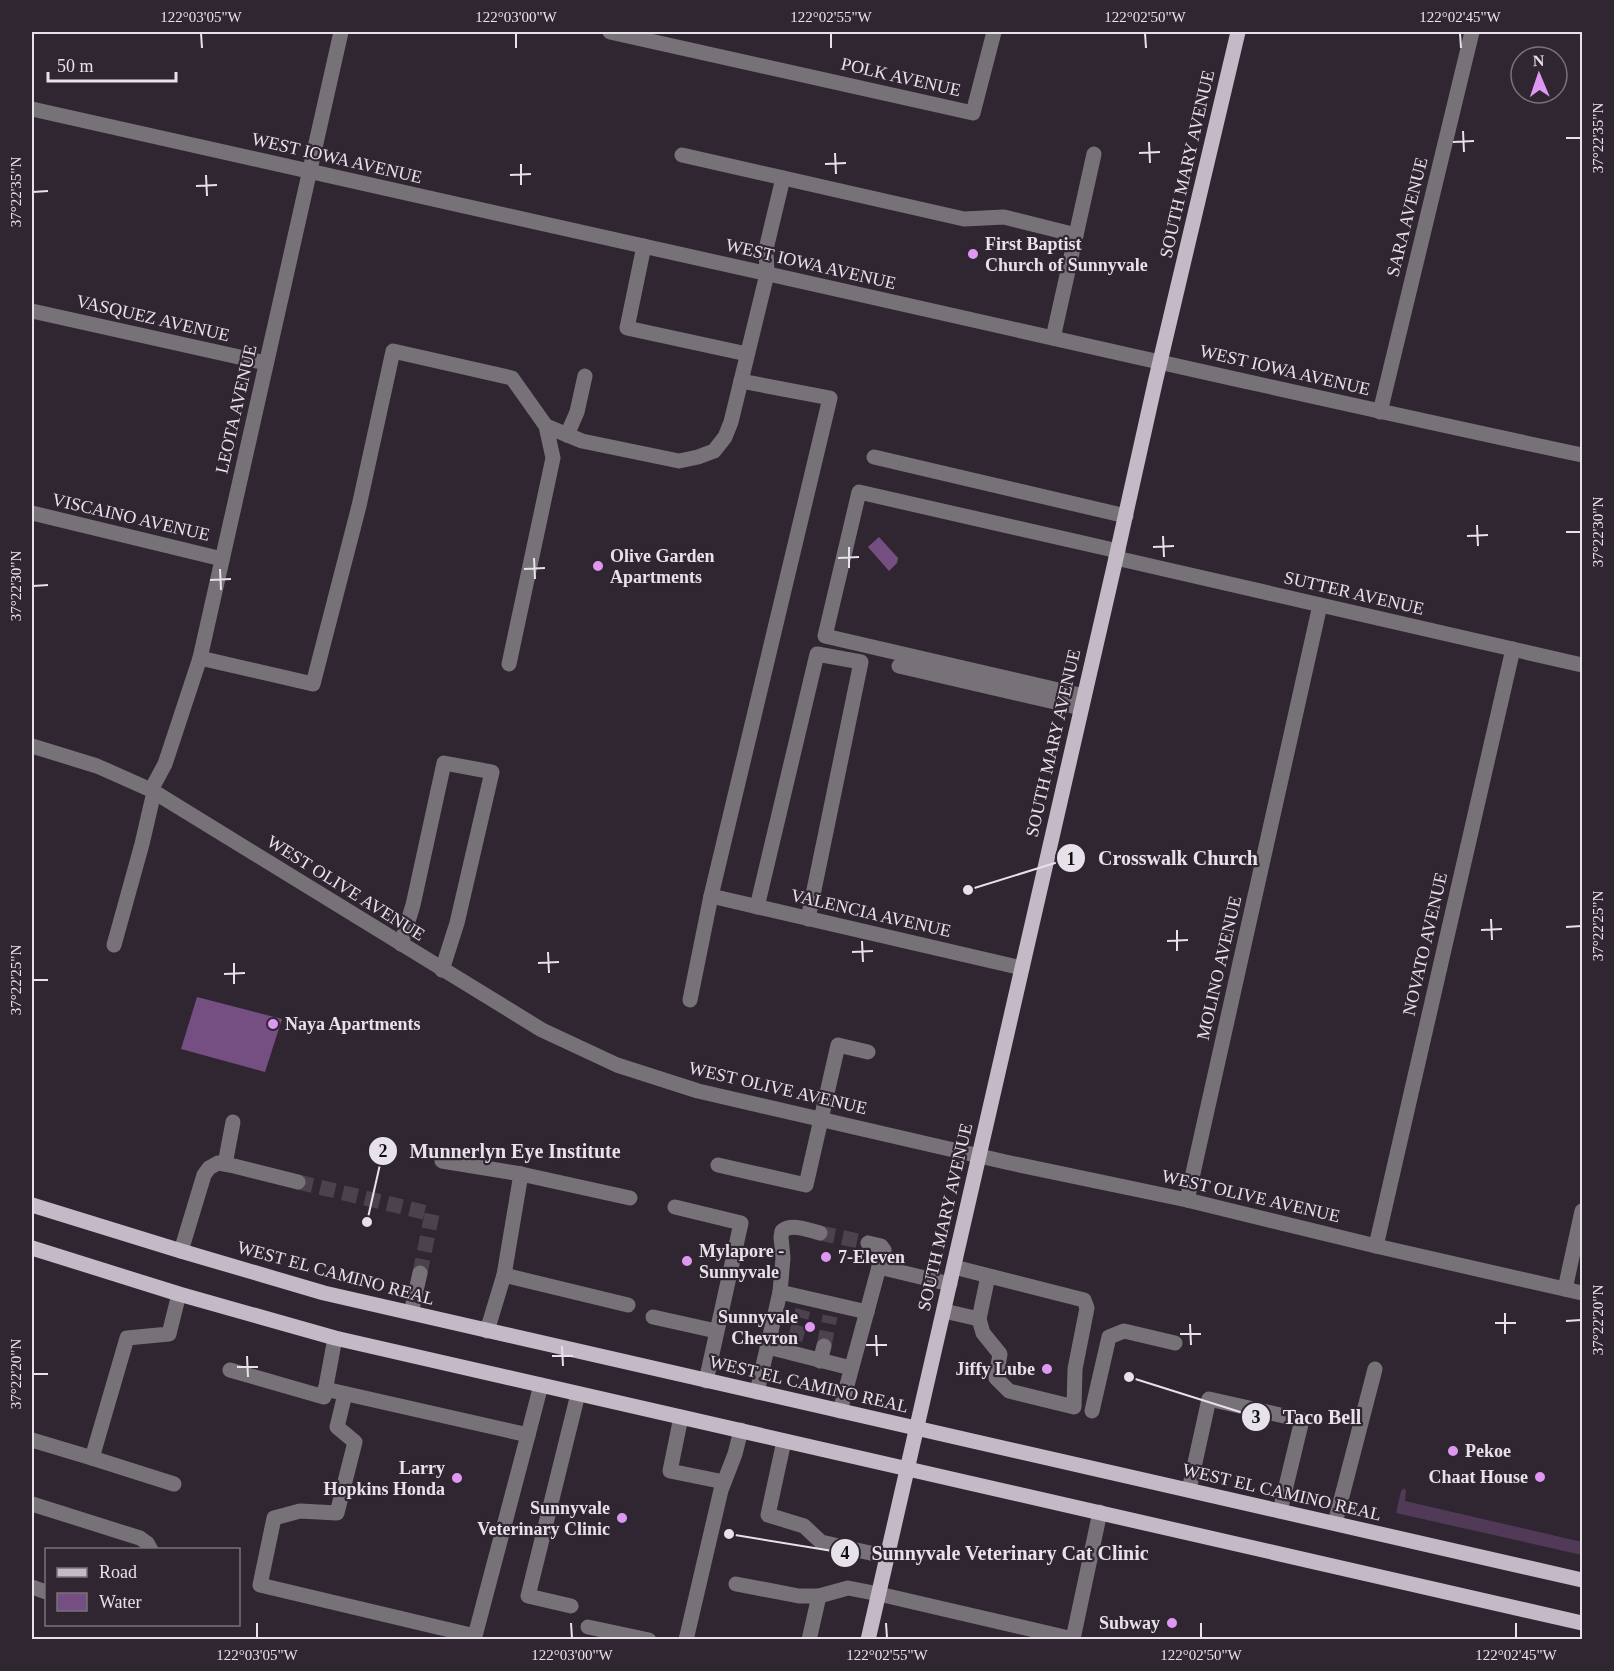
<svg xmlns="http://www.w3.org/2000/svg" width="1614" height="1671" font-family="Georgia,serif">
	<rect width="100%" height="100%" fill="#302632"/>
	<path fill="#513958" d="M1404,1488L1406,1491L1405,1501L1582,1542V1555L1396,1513L1401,1491Z"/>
	<g fill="#754f81">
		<path d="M879,537L898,558L897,563L889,571L868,547Z"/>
		<path d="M197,997L282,1019L265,1072L181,1049Z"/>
	</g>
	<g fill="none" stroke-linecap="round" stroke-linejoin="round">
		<g stroke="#4b424d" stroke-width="15" stroke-dasharray="15 8" stroke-linecap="butt">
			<path d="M298,1182L432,1214L420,1273"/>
			<path d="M820,1233L868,1243"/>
			<path d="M795,1340L803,1310"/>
			<path d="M824,1346L830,1316"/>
		</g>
		<g stroke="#777278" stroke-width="15">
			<path d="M610,32L973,113L994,32"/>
			<path d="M32,109C275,165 520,218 764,273C1037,334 1309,397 1582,455"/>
			<path d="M682,155L964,219L1004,217L1076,235L1053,338"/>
			<path d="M1076,235L1094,154"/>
			<path d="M644,246L627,328L747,354"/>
			<path d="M32,311L266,363"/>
			<path d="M1380,412L1472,32"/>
			<path d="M546,426L582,441L679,461L698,457L714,451L725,437L731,422L767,274L766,249L783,178"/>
			<path d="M567,435L577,412L585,376"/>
			<path d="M874,457L1126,516"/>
			<path d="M32,513L222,559"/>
			<path d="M1116,558L1582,665"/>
			<path d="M200,658L313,684L359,506L393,351L512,378L546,426L553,458L509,664"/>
			<path d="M899,666L1081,708"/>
			<path d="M1084,696L825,636L859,492L1118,551"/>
			<path d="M32,746L97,766L151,790L542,1030L617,1065L698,1091L1010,1163L1187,1200L1376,1246L1582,1293"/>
			<path d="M151,790L165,764L200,658L341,32"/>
			<path d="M711,896L1022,968"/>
			<path d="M757,907L817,654L861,662L808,919"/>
			<path d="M401,944L413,905L444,763L492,772L457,923L442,970"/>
			<path d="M114,945L142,844L154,792"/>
			<path d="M690,1000L711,896L830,398L741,381"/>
			<path d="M442,1161L521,1174"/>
			<path d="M225,1164L233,1122"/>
			<path d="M718,1165L806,1185L838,1045L868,1052"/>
			<path d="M1187,1200L1320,605"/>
			<path d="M675,1207L741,1223L706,1381"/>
			<path d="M868,1243L881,1246L884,1250L879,1267"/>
			<path d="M1376,1246L1513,649"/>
			<path d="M181,1251L204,1175L209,1168L218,1163L234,1166L298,1182"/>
			<path d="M954,1267L1084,1300L1087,1308L1075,1369L1074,1407L1009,1391L996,1378L1000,1354L983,1333L979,1319L988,1276"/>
			<path d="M504,1275L628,1305"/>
			<path d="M1565,1289L1582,1211"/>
			<path d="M780,1292L783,1258L781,1237L782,1231C792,1223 808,1230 820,1233"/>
			<path d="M944,1311L979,1319"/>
			<path d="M411,1313L420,1273"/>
			<path d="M653,1317L716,1331"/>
			<path d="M487,1331L504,1275L521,1174L630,1198"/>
			<path d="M768,1347L851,1368"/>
			<path d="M820,1361L824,1346"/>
			<path d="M230,1370L324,1397L335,1338"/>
			<path d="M325,1389L528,1435L541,1385"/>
			<path d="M757,1392L780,1292L867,1312"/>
			<path d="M345,1394L337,1427L355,1442L337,1513L300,1511L274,1518L260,1585L475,1636L528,1435"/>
			<path d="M840,1411L879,1267L950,1284"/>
			<path d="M1092,1411L1109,1337L1124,1331L1175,1343"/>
			<path d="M681,1417L670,1471L724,1482"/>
			<path d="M32,1440L92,1458L127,1338L169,1334L179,1294"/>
			<path d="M784,1441L768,1515L804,1526L821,1542L888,1557"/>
			<path d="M92,1458L174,1484"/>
			<path d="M1189,1490L1209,1399L1302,1420L1280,1511"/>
			<path d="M32,1504L140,1538L147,1543L151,1550"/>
			<path d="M1335,1523L1375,1369"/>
			<path d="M736,1584L799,1596H819L848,1588L879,1594L1073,1639L1100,1512"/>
			<path d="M32,1587L46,1592"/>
			<path d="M571,1606L528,1596L578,1394"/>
			<path d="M588,1627L649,1640"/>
			<path d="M686,1640L721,1490L735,1454L741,1430"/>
			<path d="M809,1640L819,1596"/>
		</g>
		<g stroke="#c4bac7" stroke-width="15">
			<path d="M32,1205L181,1251L324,1293L1582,1580"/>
			<path d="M32,1248L179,1294L335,1338L1582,1623"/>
			<path d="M868,1640L1116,558L1155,383L1238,32"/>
		</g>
	</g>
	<path fill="none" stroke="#e7e1e9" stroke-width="2" d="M201,33L202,48M516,33V48M831,33V48M1145,33L1146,48M1460,33L1461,48M1463,131L1464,152M1566,138H1581M1149,142L1150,163M1453,142L1474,141M835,153L836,174M1139,153L1160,152M521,164V185M825,164L846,163M206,175L207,196M510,175L531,174M196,186L217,185M33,192L48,191M1477,525L1478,546M1566,532H1581M1163,536L1164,557M1467,536L1488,535M849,547V568M1153,547L1174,546M534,558L535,579M838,558L859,557M220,569L221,590M524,569L545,568M210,580L231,579M33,586L48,585M1491,919L1492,940M1566,927L1581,926M1177,930V951M1481,930L1502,929M862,941L863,962M1167,941L1188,940M548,952L549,973M852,952L873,951M234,963V984M538,963L559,962M224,974L245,973M33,980H48M1505,1313V1334M1566,1321L1581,1320M1495,1323H1516M1190,1324L1191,1345M1180,1334H1201M876,1335L877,1356M866,1345H887M562,1346L563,1366M247,1356L248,1377M552,1356H573M237,1367H258M33,1374H48M257,1623V1638M571,1623L572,1638M886,1623L887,1638M1201,1623V1638M1516,1623V1638"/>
	<g fill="#de98f2" stroke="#302632" stroke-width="2">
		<circle cx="973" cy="254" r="6"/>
		<circle cx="598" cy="566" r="6"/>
		<circle cx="273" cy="1024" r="6"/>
		<circle cx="826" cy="1257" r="6"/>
		<circle cx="687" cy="1261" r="6"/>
		<circle cx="810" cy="1327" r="6"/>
		<circle cx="1047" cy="1369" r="6"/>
		<circle cx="1453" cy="1451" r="6"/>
		<circle cx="1540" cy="1477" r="6"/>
		<circle cx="457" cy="1478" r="6"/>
		<circle cx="622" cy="1518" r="6"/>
		<circle cx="1172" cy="1623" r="6"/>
	</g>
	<g text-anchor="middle" stroke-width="4.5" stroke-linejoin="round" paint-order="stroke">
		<g font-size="18" fill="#e7e1e9" stroke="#302632">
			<text transform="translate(901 77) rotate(13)" y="6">POLK AVENUE</text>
			<text transform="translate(337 158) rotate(13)" y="6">WEST IOWA AVENUE</text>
			<text transform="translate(1187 164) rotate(-77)" y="6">SOUTH MARY AVENUE</text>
			<text transform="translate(1407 217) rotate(-76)" y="6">SARA AVENUE</text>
			<text transform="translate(811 264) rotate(13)" y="6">WEST IOWA AVENUE</text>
			<text transform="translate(153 318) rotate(13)" y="6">VASQUEZ AVENUE</text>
			<text transform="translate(1285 370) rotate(13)" y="6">WEST IOWA AVENUE</text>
			<text transform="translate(236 409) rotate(-77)" y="6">LEOTA AVENUE</text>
			<text transform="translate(131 517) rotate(13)" y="6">VISCAINO AVENUE</text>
			<text transform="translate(1354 593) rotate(13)" y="6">SUTTER AVENUE</text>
			<text transform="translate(1053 743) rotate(-77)" y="6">SOUTH MARY AVENUE</text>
			<text transform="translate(346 888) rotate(32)" y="6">WEST OLIVE AVENUE</text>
			<text transform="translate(871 913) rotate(13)" y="6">VALENCIA AVENUE</text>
			<text transform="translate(1425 944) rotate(-77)" y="6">NOVATO AVENUE</text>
			<text transform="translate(1219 968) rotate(-77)" y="6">MOLINO AVENUE</text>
			<text transform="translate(778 1088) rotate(13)" y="6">WEST OLIVE AVENUE</text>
			<text transform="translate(1251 1196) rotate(13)" y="6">WEST OLIVE AVENUE</text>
			<text transform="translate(945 1217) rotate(-77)" y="6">SOUTH MARY AVENUE</text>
			<text transform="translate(336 1273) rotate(15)" y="6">WEST EL CAMINO REAL</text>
			<text transform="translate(809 1384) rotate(13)" y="6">WEST EL CAMINO REAL</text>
			<text transform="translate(1282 1492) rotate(13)" y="6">WEST EL CAMINO REAL</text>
		</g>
		<g font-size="18" font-weight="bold" fill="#e7e1e9" stroke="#302632" text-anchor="start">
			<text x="985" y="250">First Baptist<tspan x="985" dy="21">Church of Sunnyvale</tspan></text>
			<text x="610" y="562">Olive Garden<tspan x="610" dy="21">Apartments</tspan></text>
			<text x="285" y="1030">Naya Apartments</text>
			<text x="699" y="1257">Mylapore -<tspan x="699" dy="21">Sunnyvale</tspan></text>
			<text x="838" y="1263">7-Eleven</text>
			<text x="798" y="1323" text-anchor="end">Sunnyvale<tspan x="798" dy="21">Chevron</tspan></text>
			<text x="1035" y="1375" text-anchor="end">Jiffy Lube</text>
			<text x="1465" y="1457">Pekoe</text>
			<text x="445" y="1474" text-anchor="end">Larry<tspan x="445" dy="21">Hopkins Honda</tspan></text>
			<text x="1528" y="1483" text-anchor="end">Chaat House</text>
			<text x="610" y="1514" text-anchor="end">Sunnyvale<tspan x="610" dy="21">Veterinary Clinic</tspan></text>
			<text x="1160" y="1629" text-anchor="end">Subway</text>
		</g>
	</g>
	<path fill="none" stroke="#e7e1e9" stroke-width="2" d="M968 890L1071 858M367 1222L383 1151M1129 1377L1256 1417M729 1534L845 1553"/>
	<g fill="#e7e1e9" stroke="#302632" stroke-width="2">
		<circle cx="968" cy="890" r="6"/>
		<circle cx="367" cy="1222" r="6"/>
		<circle cx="1129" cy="1377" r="6"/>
		<circle cx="729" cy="1534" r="6"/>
		<circle cx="1071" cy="858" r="15"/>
		<circle cx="383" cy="1151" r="15"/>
		<circle cx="1256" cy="1417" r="15"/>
		<circle cx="845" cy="1553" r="15"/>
	</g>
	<g font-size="18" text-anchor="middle" font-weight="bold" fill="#111">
		<text x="1071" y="865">1</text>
		<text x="383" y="1157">2</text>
		<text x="1256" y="1423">3</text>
		<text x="845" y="1559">4</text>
	</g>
	<g font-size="20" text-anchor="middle" font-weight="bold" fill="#e7e1e9" stroke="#302632" stroke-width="4.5" stroke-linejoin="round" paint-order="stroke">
		<text x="1178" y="865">Crosswalk Church</text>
		<text x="515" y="1158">Munnerlyn Eye Institute</text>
		<text x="1322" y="1424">Taco Bell</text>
		<text x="1010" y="1560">Sunnyvale Veterinary Cat Clinic</text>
	</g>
	<rect width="1614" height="1671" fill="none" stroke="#302632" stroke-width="66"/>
	<rect x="45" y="1548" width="195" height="78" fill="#302632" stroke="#79717b" stroke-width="1.5"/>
	<rect x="57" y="1568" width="30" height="9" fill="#c4bac7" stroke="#79717b" stroke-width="1.5"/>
	<text x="99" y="1578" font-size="18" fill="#e7e1e9">Road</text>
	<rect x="57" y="1593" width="30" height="18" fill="#754f81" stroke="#79717b" stroke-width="1.5"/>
	<text x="99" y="1608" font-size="18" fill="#e7e1e9">Water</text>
	<g transform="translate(1539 75) rotate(358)"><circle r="28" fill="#302632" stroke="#79717b" stroke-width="1.5"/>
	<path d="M0-4.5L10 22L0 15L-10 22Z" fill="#de98f2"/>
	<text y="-9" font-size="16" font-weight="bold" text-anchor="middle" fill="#e7e1e9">N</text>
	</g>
	<path d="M48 72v9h128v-9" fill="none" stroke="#e7e1e9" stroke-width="3"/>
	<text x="57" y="72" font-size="18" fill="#e7e1e9" stroke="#302632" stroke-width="4.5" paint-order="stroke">50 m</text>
	<rect x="33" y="33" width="1548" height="1605" fill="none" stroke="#e7e1e9" stroke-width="2"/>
	<g font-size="15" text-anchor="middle" fill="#e7e1e9">
		<text x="201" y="22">122°03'05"W</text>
		<text x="516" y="22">122°03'00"W</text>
		<text x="831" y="22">122°02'55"W</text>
		<text x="1145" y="22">122°02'50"W</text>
		<text x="1460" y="22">122°02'45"W</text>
		<text transform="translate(1598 138) rotate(-90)" y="5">37°22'35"N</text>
		<text transform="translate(16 192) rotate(-90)" y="5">37°22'35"N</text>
		<text transform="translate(1598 532) rotate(-90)" y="5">37°22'30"N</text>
		<text transform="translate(16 586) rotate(-90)" y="5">37°22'30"N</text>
		<text transform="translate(1598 926) rotate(-90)" y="5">37°22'25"N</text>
		<text transform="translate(16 980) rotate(-90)" y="5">37°22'25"N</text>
		<text transform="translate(1598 1320) rotate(-90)" y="5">37°22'20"N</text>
		<text transform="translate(16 1374) rotate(-90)" y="5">37°22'20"N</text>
		<text x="257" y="1660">122°03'05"W</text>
		<text x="572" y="1660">122°03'00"W</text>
		<text x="887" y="1660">122°02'55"W</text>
		<text x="1201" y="1660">122°02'50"W</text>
		<text x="1516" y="1660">122°02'45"W</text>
	</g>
</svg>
